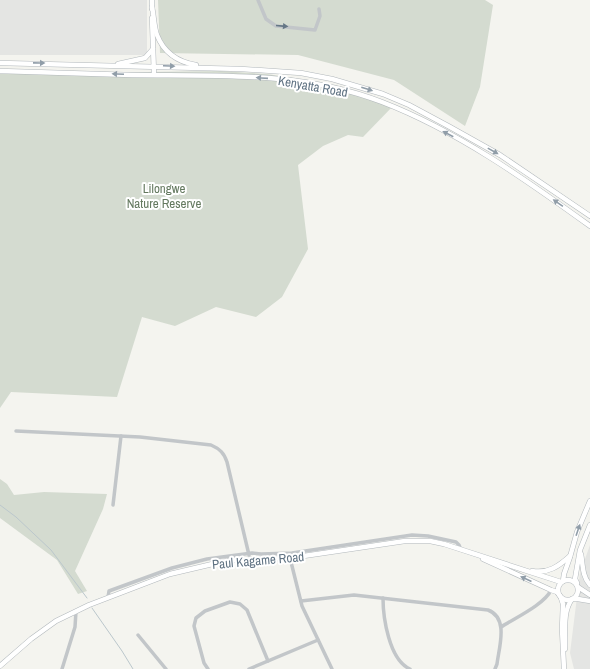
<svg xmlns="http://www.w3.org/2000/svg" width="590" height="669" font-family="'Archivo Narrow',sans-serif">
	<rect width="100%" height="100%" fill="#f4f4ef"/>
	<g fill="#e4e5e3">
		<rect x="0" y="0" width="147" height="55"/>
		<path d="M590,545V669H574L570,653L580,573Z"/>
	</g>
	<g fill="#d4dbd0">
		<path d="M158,0H485L493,5L480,87L465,126L394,80L298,55L160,53Z"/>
		<path d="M221,71L267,74L312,81L394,105L363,137L348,135L323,146L298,165L308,249L282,297L256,317L216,307L175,326L142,317L117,397L11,392L0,408V74Z"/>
		<path d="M0,479L7,484L14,495L44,492L107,494L103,509L75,571L87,591L78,594L57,560L0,518Z"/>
	</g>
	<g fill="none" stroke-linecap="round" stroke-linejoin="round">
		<g stroke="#bbc7cc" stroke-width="1">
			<path d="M0,505L16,517L51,550L87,598"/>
			<path d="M92,608L122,651L133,669"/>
		</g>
		<defs>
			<g id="secondary">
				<path d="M152,0V9"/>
				<path d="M152,7C154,16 154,27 157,35C164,53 178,62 196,65"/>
				<path d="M152,18L154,74"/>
				<path d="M0,63L241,69L301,73L332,79L383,94L409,105L450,127L500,155L590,216"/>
				<path d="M118,64L145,58L153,49"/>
				<path d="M0,71C44,72 88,74 132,75C216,76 303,71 382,102C457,131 525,179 590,226"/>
				<path d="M581,554C583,565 582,576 590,585"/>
				<path d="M483,559L551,590L557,592L560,596"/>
				<path d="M532,571C548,574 559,566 570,556"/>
				<circle cx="568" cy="590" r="10"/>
				<path d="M563,581L564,574L570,557L577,532L590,501"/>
				<path d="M577,583L575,579L580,550L590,525"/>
				<path d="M578,587L590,595"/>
				<path d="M561,598L563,604L562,629L564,669"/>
				<path d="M573,599H578L590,601"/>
				<path d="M565,649C566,634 562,612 572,599"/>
				<path d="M0,666L31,639L56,621L89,605L170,574L221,562L235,560L290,558L405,541H430L444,544L561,582"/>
			</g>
		</defs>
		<use href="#secondary" stroke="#b2b8bc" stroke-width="5.5"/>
		<g stroke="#c2c6c9" stroke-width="3.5">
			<path d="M258,0L266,19L276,26L315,30L320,16L319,9"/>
			<path d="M16,431L140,437L211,445C220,449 224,453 227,462L249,555"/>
			<path d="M113,505L121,436"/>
			<path d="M290,558L302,606L332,669"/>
			<path d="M108,597L109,591L172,568L207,559L252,553L261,554L292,553L412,535L428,536L456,542L459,545L461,550"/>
			<path d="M383,598C383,617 389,660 410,669"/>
			<path d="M301,601L354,595L488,610C509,618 499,647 497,664L495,669"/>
			<path d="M501,627C515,618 545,604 551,590"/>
			<path d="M138,635L166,669"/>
			<path d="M62,669L75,627L76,611"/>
			<path d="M208,669L204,663L194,626L196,618L205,611L230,602L240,604L247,610L268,661"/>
			<path d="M249,669L318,640"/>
		</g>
		<use href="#secondary" stroke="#fff" stroke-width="4.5"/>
	</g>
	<defs><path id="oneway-solid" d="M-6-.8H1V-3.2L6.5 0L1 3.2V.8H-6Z"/></defs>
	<use fill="#657786" href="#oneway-solid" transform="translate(282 26) rotate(5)"/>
	<g fill="#909da8">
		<use href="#oneway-solid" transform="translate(39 63) rotate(1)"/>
		<use href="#oneway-solid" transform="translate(169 66) rotate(3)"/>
		<use href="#oneway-solid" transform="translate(118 74) rotate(-177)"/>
		<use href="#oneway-solid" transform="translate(262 78) rotate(-176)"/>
		<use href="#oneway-solid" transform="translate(367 89) rotate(18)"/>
		<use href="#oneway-solid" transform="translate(448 134) rotate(-152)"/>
		<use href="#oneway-solid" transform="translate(493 151) rotate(29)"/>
		<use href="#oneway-solid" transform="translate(558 203) rotate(-145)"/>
		<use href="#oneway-solid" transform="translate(578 530) rotate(-71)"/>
		<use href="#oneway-solid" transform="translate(526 579) rotate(-156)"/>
	</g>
	<g text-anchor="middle" stroke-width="4" stroke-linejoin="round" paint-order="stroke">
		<g font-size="13" fill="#607383" stroke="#fff">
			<text transform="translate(313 86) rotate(10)" y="5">Kenyatta Road</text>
			<text transform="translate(258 560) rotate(-5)" y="5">Paul Kagame Road</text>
		</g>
		<g font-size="13" fill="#64795f" stroke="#fff">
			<text x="164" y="193">Lilongwe<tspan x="164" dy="15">Nature Reserve</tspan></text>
		</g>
	</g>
</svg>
